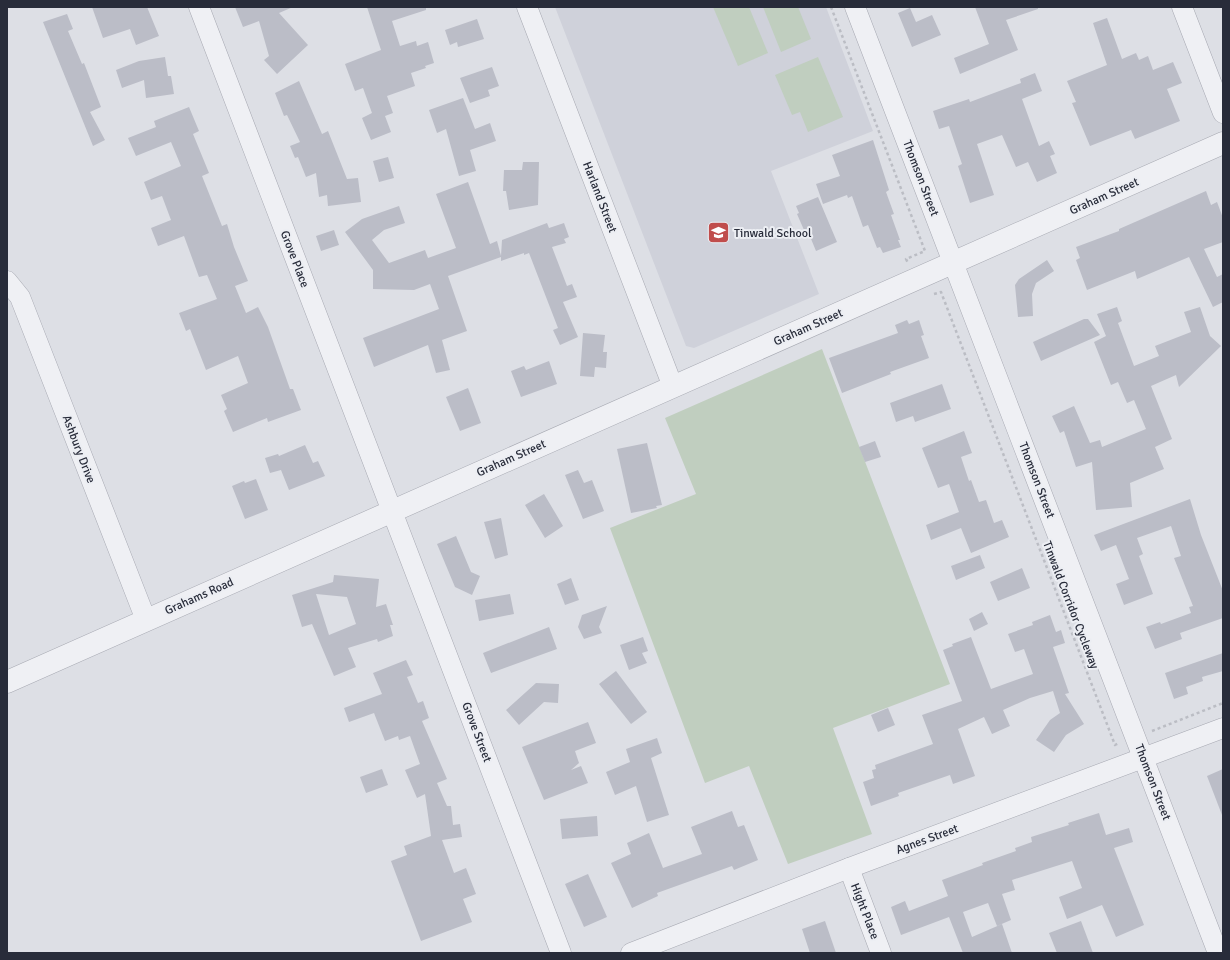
<svg xmlns="http://www.w3.org/2000/svg" width="1230" height="960" font-family="Signika,sans-serif">
	<rect width="100%" height="100%" fill="#dddfe5"/>
	<path fill="#cfd1da" d="M555,7H826L873,131L771,171L819,294L694,348L686,346Z"/>
	<g fill="#c0cebf">
		<path d="M713,7H749L768,53L738,66Z"/>
		<path d="M763,7H798L811,39L781,52Z"/>
		<path d="M818,57L843,117L808,132L800,112L792,115L775,75Z"/>
		<path d="M822,349L950,684L833,728L872,834L788,864L749,766L705,783L610,528L696,494L665,418Z"/>
	</g>
	<g fill="#bbbdc7" fill-rule="evenodd">
		<path d="M92,7H147L159,36L136,45L130,29L103,38Z"/>
		<path d="M235,7H293L279,13L308,45L277,74L264,60L269,56L259,21L243,27Z"/>
		<path d="M367,7H426V10L392,21L400,46L416,41L417,46L428,42L434,63L425,66L426,68L411,73L415,86L387,96L393,113L385,116L391,132L371,140L362,118L372,113L363,88L355,91L345,64L381,50Z"/>
		<path d="M975,7H1038V9L1006,20L1018,50L960,74L954,58L989,44Z"/>
		<path d="M910,8L916,22L932,15L941,35L912,47L898,13Z"/>
		<path d="M67,14L73,29L68,31L82,64L84,63L101,107L90,112L105,140L93,146L43,22Z"/>
		<path d="M1107,18L1122,59L1136,53L1139,60L1148,56L1153,70L1173,62L1182,83L1167,89L1180,121L1135,139L1131,130L1090,146L1072,103L1076,102L1067,81L1107,65L1093,23Z"/>
		<path d="M477,19L484,39L458,47L457,42L450,45L445,30Z"/>
		<path d="M165,57L168,76H171L174,94L146,98L144,80L122,88L116,70L139,61Z"/>
		<path d="M492,67L499,86L488,90L490,96L470,103L460,78Z"/>
		<path d="M1035,73L1042,91L1022,99L1039,146L1049,141L1055,154L1050,156L1057,173L1037,182L1028,162L1016,167L1002,135L977,144L994,195L970,203L958,166L962,164L949,126L939,129L933,111L969,99L970,102L1021,83L1020,79Z"/>
		<path d="M299,81L322,134L328,131L347,179L358,178L361,202L328,206L327,195L319,197L316,173L306,177L298,157L295,158L290,146L300,142L287,115L284,116L275,93Z"/>
		<path d="M463,98L475,129L490,123L496,141L470,150L476,171L459,176L446,129L437,133L429,110Z"/>
		<path d="M189,107L199,131L193,134L209,173L202,176L222,226L227,224L234,247L248,281L235,286L246,313L258,307L268,327L290,389H293L301,410L268,422L267,418L233,432L224,411L227,409L221,395L248,383L238,356L206,370L190,329L186,331L179,313L217,299L207,275L199,277L184,236L158,246L151,228L171,220L162,196L151,200L144,182L181,166L171,142L136,156L128,138L156,127L154,121Z"/>
		<path d="M873,140L889,190L886,192L894,214L891,215L900,240H898L901,247L883,253L880,247L877,248L868,225L863,227L852,196L848,198L847,195L823,204L816,184L840,176L832,155Z"/>
		<path d="M388,157L394,178L379,182L373,161Z"/>
		<path d="M523,162H539L538,205L509,210L506,191H503L504,170H522Z"/>
		<path d="M468,182L490,244L497,241L501,256L502,240L547,223L549,228L564,223L569,237L564,239L566,243L552,247L567,286L572,284L577,297L563,302L578,337L560,345L553,330L558,328L529,253L524,255V253L501,261V257L448,276L467,331L442,340L450,370L436,373L428,345L374,367L363,338L439,309L430,284L414,290L373,289V270L345,232L362,219L399,206L405,223L384,230L372,240L389,263L425,250L428,258L456,248L436,194Z"/>
		<path d="M1206,191L1211,205L1217,202L1223,218V242L1204,249L1217,277L1223,274V302L1213,307L1189,257L1137,279L1135,271L1087,290L1076,260L1080,258L1076,247L1119,231V229Z"/>
		<path d="M818,197L837,242L816,251L807,229L804,230L797,214L799,213L796,206Z"/>
		<path d="M334,230L339,245L321,251L316,236Z"/>
		<path d="M1047,260L1054,271L1036,283L1032,294L1033,316L1018,317L1015,285L1019,279Z"/>
		<path d="M1117,307L1122,321L1118,323L1134,366L1159,356L1155,346L1191,332L1184,312L1200,307L1210,336L1221,346L1179,387L1176,375L1151,386L1172,439L1155,447L1164,469L1130,483L1132,507L1096,510L1092,462L1076,467L1064,431L1060,433L1052,416L1074,406L1090,443L1100,440L1102,447L1146,429L1134,400L1127,403L1118,382L1111,385L1094,342L1106,336L1097,314Z"/>
		<path d="M1084,319H1088L1100,335L1041,361L1033,342Z"/>
		<path d="M907,320L909,324L919,320L924,335L921,336L929,358L890,372L891,374L842,393L829,358L898,333L895,325Z"/>
		<path d="M583,333L605,335L603,352H607L606,368L595,367L594,377L580,376Z"/>
		<path d="M549,361L557,384L521,397L511,371L524,366L526,370Z"/>
		<path d="M942,384L951,409L915,422L913,416L896,422L890,403Z"/>
		<path d="M468,388L481,423L460,431L446,397Z"/>
		<path d="M964,431L972,453L961,457L969,481L971,480L979,502L986,500L994,523L1002,520L1009,537L971,553L961,528L931,540L926,525L959,512L949,484L938,488L922,448Z"/>
		<path d="M875,441L881,457L865,462L859,447Z"/>
		<path d="M647,443L662,505L656,506L657,508L631,513L617,449Z"/>
		<path d="M305,445L313,463L318,461L325,476L289,490L281,470L270,473L265,458L278,454L279,456Z"/>
		<path d="M578,470L584,483L592,480L604,511L583,519L565,475Z"/>
		<path d="M256,479L268,510L245,519L232,486L244,481L245,483Z"/>
		<path d="M544,494L563,526L545,538L525,505Z"/>
		<path d="M1190,499L1201,535L1223,591V618L1180,633L1182,639L1155,649L1146,627L1160,622L1161,624L1191,613L1189,607L1193,606L1174,558L1181,556L1171,526L1137,538L1143,554L1139,556L1153,594L1124,605L1116,584L1129,579L1116,545L1101,551L1094,535Z"/>
		<path d="M501,518L508,555L495,559L484,522Z"/>
		<path d="M456,536L471,572L480,576L472,595L455,587L437,544Z"/>
		<path d="M980,555L985,568L956,580L951,566Z"/>
		<path d="M1022,568L1030,588L998,601L990,582Z"/>
		<path d="M334,575L379,579L376,607L386,604L393,625H390L393,636L378,642L377,639L348,648L356,667L334,676L312,624L302,627L292,595L333,582ZM316,594L347,597L356,624L329,635Z"/>
		<path d="M571,578L579,600L565,605L557,584Z"/>
		<path d="M510,594L514,614L479,621L475,600Z"/>
		<path d="M607,606L599,627L602,633L584,639L578,627L582,615Z"/>
		<path d="M982,612L988,624L974,631L969,619Z"/>
		<path d="M1050,615L1056,632L1061,630L1065,643L1053,647L1069,693L1065,694L1084,724L1066,735L1054,752L1036,740L1050,720L1060,713L1053,691L1030,698L1003,710L1010,726L992,734L984,717L958,729L975,776L953,784L950,775L898,793L899,796L871,806L863,782L874,778L872,770L876,769L875,765L933,744L922,715L962,701L943,650L953,646L952,644L971,637L991,689L1033,674L1024,649L1015,652L1008,634L1033,625L1032,622Z"/>
		<path d="M549,627L557,649L491,673L483,653Z"/>
		<path d="M643,637L648,651L642,653L647,663L629,670L620,645Z"/>
		<path d="M1223,653V671L1202,677L1203,681L1186,687L1188,694L1174,699L1165,673Z"/>
		<path d="M406,660L413,675L407,677L418,703L423,701L429,718L422,721L447,779L437,783L447,806H451L453,825L460,824L462,837L442,840L454,873L466,868L476,894L463,899L472,922L421,941L391,861L407,855L404,846L431,836L425,794L417,798L405,770L420,764L410,736L399,740L398,736L385,741L374,713L349,722L344,708L382,694L373,673Z"/>
		<path d="M616,671L647,712L631,724L599,684Z"/>
		<path d="M536,683L559,684L558,703L544,702L519,725L506,710Z"/>
		<path d="M888,708L895,725L878,732L871,715Z"/>
		<path d="M588,722L596,743L575,751L579,763L571,770L581,766L588,783L544,800L522,747Z"/>
		<path d="M657,738L662,753L651,758L669,815L647,822L636,786L615,795L606,772L630,762L626,749Z"/>
		<path d="M382,769L388,785L366,793L360,777Z"/>
		<path d="M1223,769V815H1222L1207,776Z"/>
		<path d="M732,811L738,827L744,825L758,860L734,870L732,866L657,893L658,896L632,908L611,863L631,854L627,843L649,833L663,868L702,854L691,827Z"/>
		<path d="M1099,813L1106,835L1129,828L1133,842L1114,848L1144,925L1116,937L1102,905L1067,919L1059,897L1082,888L1072,861L1012,880L1015,890L1002,894L1011,920L997,926L988,903L963,912L972,937L1002,924L1012,953H963L949,917L901,935L891,907L905,901L909,911L948,896L942,880L983,865L982,863L1016,851L1015,848L1032,842L1031,837L1069,825L1068,823Z"/>
		<path d="M597,816L598,836L562,839L560,819Z"/>
		<path d="M588,874L607,917L584,927L565,884Z"/>
		<path d="M825,921L836,953H810L802,929Z"/>
		<path d="M1081,921L1093,953H1057L1049,933Z"/>
	</g>
	<g fill="none" stroke-linecap="round" stroke-linejoin="round">
		<defs>
			<g id="minor">
				<path d="M199,7L561,953"/>
				<path d="M527,7L673,387"/>
				<path d="M855,7L1218,953"/>
				<path d="M1182,7L1223,113"/>
				<path d="M7,281L20,297L146,620"/>
				<path d="M849,868L881,953"/>
				<path d="M631,953L849,868L1223,728"/>
			</g>
			<path id="tertiary" d="M7,682L1223,143"/>
		</defs>
		<use href="#minor" stroke="#a7a9b2" stroke-width="21"/>
		<use href="#tertiary" stroke="#a7a9b2" stroke-width="23"/>
		<g stroke="#bbbdc4" stroke-width="2.5" stroke-dasharray="3 3" stroke-linecap="butt">
			<path d="M831,7L925,251L906,259L908,263"/>
			<path d="M934,294L941,292L1115,745L1119,743"/>
			<path d="M1152,731L1223,703"/>
		</g>
		<use href="#minor" stroke="#eff0f4" stroke-width="20"/>
		<use href="#tertiary" stroke="#eff0f4" stroke-width="22"/>
	</g>
	<defs>
		<symbol id="school-square" viewBox="-11 -11 22 22"><rect x="-9" y="-9" width="18" height="18" rx="4" fill="#c04d4c" stroke="#eceef3"/><path d="M0-5L7-2L0 1L-7-2ZM-4 1L0 2.5L4 1V4Q0 6-4 4Z" fill="#fff"/></symbol>
	</defs>
	<g fill-rule="evenodd">
		<use href="#school-square" x="706" y="220" width="25" height="25"/>
	</g>
	<g text-anchor="middle" stroke-width="4" stroke-linejoin="round" paint-order="stroke">
		<g font-size="12" fill="#282c3a" stroke="#eceef3">
			<text transform="translate(921 178) rotate(69)" y="4">Thomson Street</text>
			<text transform="translate(1104 196) rotate(-24)" y="4">Graham Street</text>
			<text transform="translate(600 197) rotate(69)" y="4">Harland Street</text>
			<text transform="translate(295 259) rotate(69)" y="4">Grove Place</text>
			<text transform="translate(808 327) rotate(-24)" y="4">Graham Street</text>
			<text transform="translate(79 449) rotate(69)" y="4">Ashbury Drive</text>
			<text transform="translate(511 458) rotate(-24)" y="4">Graham Street</text>
			<text transform="translate(1037 480) rotate(69)" y="4">Thomson Street</text>
			<text transform="translate(199 596) rotate(-24)" y="4">Grahams Road</text>
			<text transform="translate(1071 605) rotate(69)" y="4">Tinwald Corridor Cycleway</text>
			<text transform="translate(477 732) rotate(69)" y="4">Grove Street</text>
			<text transform="translate(1153 782) rotate(69)" y="4">Thomson Street</text>
			<text transform="translate(927 839) rotate(-20)" y="4">Agnes Street</text>
			<text transform="translate(865 911) rotate(69)" y="4">Hight Place</text>
		</g>
		<g font-size="12" fill="#282c3a" stroke="#eceef3" text-anchor="start">
			<text x="734" y="237">Tinwald School</text>
		</g>
	</g>
	<rect width="1230" height="960" fill="none" stroke="#282c3a" stroke-width="16"/>
</svg>
